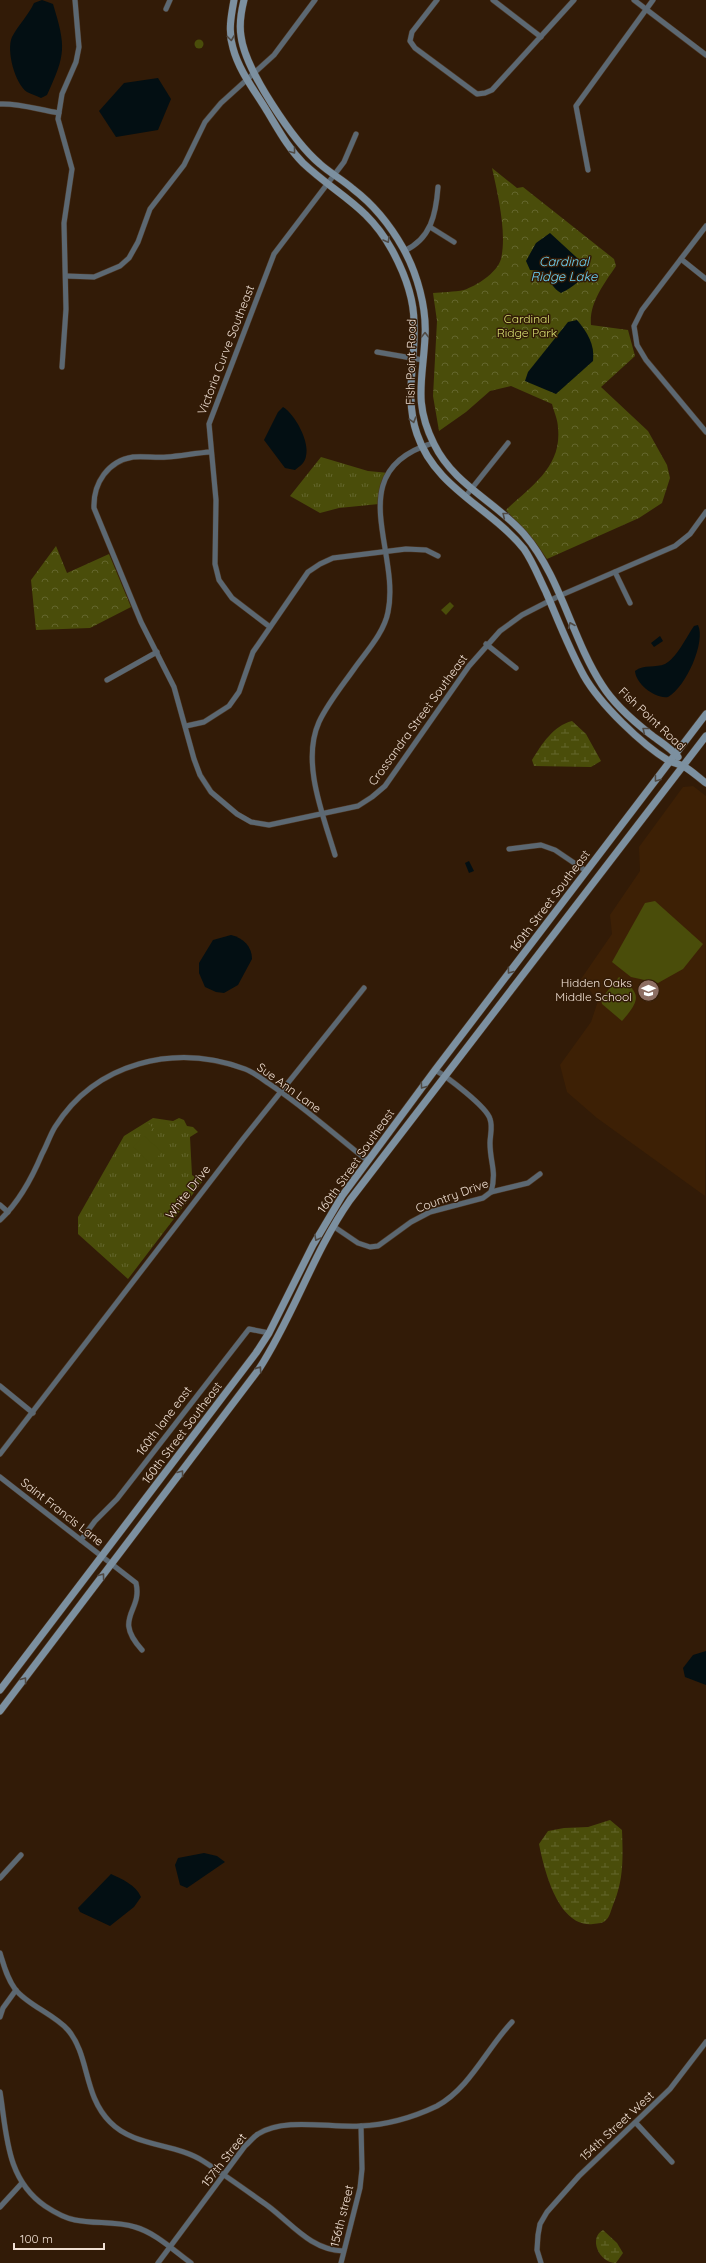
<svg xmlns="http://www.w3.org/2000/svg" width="706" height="2263" font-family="Quicksand,sans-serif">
	<defs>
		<pattern id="grass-tufts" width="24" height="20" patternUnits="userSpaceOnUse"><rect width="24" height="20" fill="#4a4d0a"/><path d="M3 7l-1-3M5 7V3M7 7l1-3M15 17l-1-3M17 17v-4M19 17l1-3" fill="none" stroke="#64662d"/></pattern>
		<pattern id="forest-crowns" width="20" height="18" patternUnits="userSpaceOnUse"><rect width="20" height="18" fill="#4a4d0a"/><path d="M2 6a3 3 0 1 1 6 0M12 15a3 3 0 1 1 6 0" fill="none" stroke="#64662d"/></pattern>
		<pattern id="wetland-marsh" width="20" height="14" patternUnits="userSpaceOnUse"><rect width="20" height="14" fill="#4a4d0a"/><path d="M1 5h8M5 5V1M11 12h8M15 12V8" fill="none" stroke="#64662d"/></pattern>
	</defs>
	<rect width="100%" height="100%" fill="#321b07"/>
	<path fill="#3d2005" d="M693,786L706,796L705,1196L597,1118L567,1092L560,1065L591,1022L598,1001L581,979L612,934L610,915L640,871L639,847L683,787Z"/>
	<g fill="url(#grass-tufts)">
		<path d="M321,457L368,471L389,473L384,478L379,504L339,508L320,513L290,496Z"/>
		<path d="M153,1118L173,1121L179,1118L184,1120L187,1126L193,1127L198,1132L190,1137L192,1175L202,1182L128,1279L78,1234V1217L124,1136Z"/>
	</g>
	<g fill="url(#forest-crowns)">
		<path d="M492,168L517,188L523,187L614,259L616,266C604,284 589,303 591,325L628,330L635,356L601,387L648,431L667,465L670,478L662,503L639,518L547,559L536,543L506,510C531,486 562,467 558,428C558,420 554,412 552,404L511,386L490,391L466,412L439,431L433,396L437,321L433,293C442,292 454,292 464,290C476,286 497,273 501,259C507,233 498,195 492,168Z"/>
		<path d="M56,546L67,573L109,554L131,607L90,628L36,630L31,580Z"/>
		<path d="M147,1122L157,1132L151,1139L140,1129Z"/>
	</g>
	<g fill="url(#wetland-marsh)">
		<path d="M572,721L586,734L601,761L591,767L534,766L532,760C542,744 553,726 572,721Z"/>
		<path d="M610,1820L622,1830C623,1857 624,1880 613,1905C611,1910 610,1916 607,1919C603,1924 599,1923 593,1924C558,1928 544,1869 539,1844L548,1831L564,1828L588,1827Z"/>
		<path d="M603,2230L617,2243L623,2253L616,2263C599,2263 588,2238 603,2230Z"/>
	</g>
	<g fill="#4a4d0a">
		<circle cx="199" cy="44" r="4.5"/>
		<path d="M450,602L454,606L446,615L441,610Z"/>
		<path d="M655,901L703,944L683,969L658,983L631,977L612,962L645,903Z"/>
		<path d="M619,977C642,994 640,1000 622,1021L602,1004L601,999Z"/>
		<path d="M144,1136L162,1152L151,1164L133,1147Z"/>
	</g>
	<g fill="#030f13">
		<path d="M42,0L53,4C66,47 66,54 47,95L41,98C37,96 31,94 27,92C15,84 6,50 12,37C18,25 28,16 34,3Z"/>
		<path d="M158,78L171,99L158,130L116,137L99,111L124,83Z"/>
		<path d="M550,233L587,267C583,280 573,287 561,293C546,284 551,270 530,270L526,261L536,243Z"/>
		<path d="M577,320C587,332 595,344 593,361L556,394L525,381L528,372L568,322Z"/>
		<path d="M283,407C295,414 310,442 306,456C305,463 300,466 295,470L285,468L264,440L278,412Z"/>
		<path d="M698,625C706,642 686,687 668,697C655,699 636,684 635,671C644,664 656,668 665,664C676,659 687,636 694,626Z"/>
		<path d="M660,636L663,641L654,647L651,643Z"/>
		<path d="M469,861L474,871L469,873L465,863Z"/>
		<path d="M231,935C243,938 252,946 252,959L238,985L224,993L216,992L205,987L199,973V963L213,940Z"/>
		<path d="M706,1651V1685L685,1677L683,1668L693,1655Z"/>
		<path d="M204,1853L217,1856L225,1862L187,1888L180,1885L175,1865L178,1858Z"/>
		<path d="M111,1874C122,1879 136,1885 141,1897L134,1907L110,1926L80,1912L78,1908Z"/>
	</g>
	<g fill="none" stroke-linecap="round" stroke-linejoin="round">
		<defs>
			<g id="street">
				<path d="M437,0L412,32L410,41L415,48L477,94L485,93L492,90L574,0"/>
				<path d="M493,0L541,37"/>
				<path d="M634,0L706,55"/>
				<path d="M166,9L170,0"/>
				<path d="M0,104C20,103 39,110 59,113"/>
				<path d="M588,170L576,106L653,0"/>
				<path d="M706,226L642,310L634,326L637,345L646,360L706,432"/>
				<path d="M430,227L454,242"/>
				<path d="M404,251C431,239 436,214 438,187"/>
				<path d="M681,259L706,279"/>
				<path d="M66,276L94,277L120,266L129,258L138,242L150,209L184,165L205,122L221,103L274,55L315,0"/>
				<path d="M377,352L423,360"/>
				<path d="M62,367L66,309L64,223L72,169L58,119L62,94L76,62L79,47L75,0"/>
				<path d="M210,452C196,453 181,456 167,457C156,458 145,456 133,457C108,461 93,483 94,508L141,622L174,687L194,759L200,775L211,792L237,814L251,822L269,825L358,806L372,797L385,786L469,666L500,631L522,615L559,596L675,546L690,534L706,512"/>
				<path d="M465,497L508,443"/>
				<path d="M615,572L630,603"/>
				<path d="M270,627L232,598L219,580L215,564L216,500L209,424L274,254L344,162L356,134"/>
				<path d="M486,644L516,668"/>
				<path d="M107,680L157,652"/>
				<path d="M186,726L204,722L229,706L239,692L253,652L308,572L320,564L333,558L406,549L426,550L438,556"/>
				<path d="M509,849L541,845L555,850L586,871"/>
				<path d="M335,855C323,815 301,762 319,722C328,703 342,686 354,669C366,652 384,633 388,612C401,550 340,471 433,443"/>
				<path d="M435,1070C446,1076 487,1107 490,1119C493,1127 490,1135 490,1143C490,1163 497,1171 491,1192"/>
				<path d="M0,1205L8,1212"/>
				<path d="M0,1220C19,1202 32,1178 42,1154C47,1145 50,1135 55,1127C96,1062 175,1043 245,1069C253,1072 261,1078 268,1083C303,1106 335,1135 368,1161"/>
				<path d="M333,1226L358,1243L370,1247L378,1246L411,1222L430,1212L483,1198L491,1192L528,1183L540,1174"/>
				<path d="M0,1386L33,1413"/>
				<path d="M0,1454L243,1139L364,988"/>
				<path d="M0,1477L136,1583C143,1612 112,1617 142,1650"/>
				<path d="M81,1540L95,1521L117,1499L249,1329L269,1333"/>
				<path d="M0,1878L21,1855"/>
				<path d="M0,1953C4,1966 7,1978 15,1989C27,2005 54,2014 68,2030C90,2056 83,2095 110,2122C134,2147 175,2143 203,2161C225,2175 247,2191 268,2206C292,2224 311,2250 343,2251"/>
				<path d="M0,2017L3,2008L16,1990"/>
				<path d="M0,2092C7,2135 6,2179 45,2206C54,2212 64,2218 75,2220C95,2224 116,2221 135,2227C156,2233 174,2251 191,2263"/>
				<path d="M636,2123L672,2162"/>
				<path d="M0,2207L22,2183"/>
				<path d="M158,2263L245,2146C249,2143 253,2137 258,2134C284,2117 330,2128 360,2126C386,2125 414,2117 437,2106C470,2088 487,2048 512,2022"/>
				<path d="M341,2263L360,2188L362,2169L361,2126"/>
				<path d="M541,2263L537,2250L538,2235L540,2224L547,2212L579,2176L670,2089L706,2042"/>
			</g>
			<g id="secondary">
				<path d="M234,0C231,16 228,32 233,48C239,71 255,91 267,111C278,129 288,148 303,163C337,195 368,206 392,250C404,272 414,298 414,323C416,361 404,396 417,434C435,488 490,507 524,549C533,562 539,578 546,592C558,620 569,649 584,676C600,704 641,744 669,761C674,763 679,764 683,766C691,770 699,778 706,783"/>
				<path d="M244,0C241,12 239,24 241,36C245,70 294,142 320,164C330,173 343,180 353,189C374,205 390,225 403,248C417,273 427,308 425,337C423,380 413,402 434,444C454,485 495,501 524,534C561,577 571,637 602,685C614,704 632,720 650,734C659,741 671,748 678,757"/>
				<path d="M0,1690L256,1353L269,1333L313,1245L342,1196L435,1070L706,714"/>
				<path d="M0,1711L259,1369C294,1315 313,1253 350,1200L706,736"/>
			</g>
		</defs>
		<use href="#street" stroke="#4d3724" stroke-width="6"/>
		<use href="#secondary" stroke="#4d3724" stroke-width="8"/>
		<use href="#street" stroke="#5c6872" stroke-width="5"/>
		<use href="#secondary" stroke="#7c90a0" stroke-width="7"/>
	</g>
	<defs><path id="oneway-chevron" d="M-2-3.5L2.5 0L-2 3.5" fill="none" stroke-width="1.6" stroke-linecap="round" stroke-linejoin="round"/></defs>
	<g stroke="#504a44">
		<use href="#oneway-chevron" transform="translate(231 38) rotate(83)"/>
		<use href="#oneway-chevron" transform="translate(293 151) rotate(52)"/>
		<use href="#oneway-chevron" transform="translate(387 240) rotate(60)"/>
		<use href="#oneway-chevron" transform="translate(425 335) rotate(-89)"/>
		<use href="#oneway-chevron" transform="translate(413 420) rotate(74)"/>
		<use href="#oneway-chevron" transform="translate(505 515) rotate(-141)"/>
		<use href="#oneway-chevron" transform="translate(571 625) rotate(-113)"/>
		<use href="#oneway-chevron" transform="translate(645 730) rotate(-141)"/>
		<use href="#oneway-chevron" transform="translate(657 779) rotate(127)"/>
		<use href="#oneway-chevron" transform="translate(510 971) rotate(127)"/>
		<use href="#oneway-chevron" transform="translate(423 1086) rotate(126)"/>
		<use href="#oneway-chevron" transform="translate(317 1238) rotate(118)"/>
		<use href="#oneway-chevron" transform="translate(259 1369) rotate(-55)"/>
		<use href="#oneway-chevron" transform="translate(181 1473) rotate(-53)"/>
		<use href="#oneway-chevron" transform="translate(102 1576) rotate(-53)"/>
		<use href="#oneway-chevron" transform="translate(24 1680) rotate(-53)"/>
	</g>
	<defs>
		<symbol id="school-disc" viewBox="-11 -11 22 22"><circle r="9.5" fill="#8d6e63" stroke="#321b07"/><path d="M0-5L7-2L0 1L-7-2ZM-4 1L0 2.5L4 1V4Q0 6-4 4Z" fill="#fff"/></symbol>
	</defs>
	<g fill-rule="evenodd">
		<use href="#school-disc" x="636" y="978" width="25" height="25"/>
	</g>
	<g text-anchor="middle" stroke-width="3" stroke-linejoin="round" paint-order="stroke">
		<g font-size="12" fill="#d8e071" stroke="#321b07">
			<text x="527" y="323">Cardinal<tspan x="527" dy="14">Ridge Park</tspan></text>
		</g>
		<g font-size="12" fill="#f0e0d4" stroke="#321b07">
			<text transform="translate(226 350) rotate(-69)" y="4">Victoria Curve Southeast</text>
			<text transform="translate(411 362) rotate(-89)" y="4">Fish Point Road</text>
			<text transform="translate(652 719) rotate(43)" y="4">Fish Point Road</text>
			<text transform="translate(418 720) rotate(-54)" y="4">Crossandra Street Southeast</text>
			<text transform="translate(550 901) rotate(-53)" y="4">160th Street Southeast</text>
			<text transform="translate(289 1088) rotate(36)" y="4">Sue Ann Lane</text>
			<text transform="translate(356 1161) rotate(-55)" y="4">160th Street Southeast</text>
			<text transform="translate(188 1192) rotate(-52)" y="4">White Drive</text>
			<text transform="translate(452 1196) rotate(-20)" y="4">Country Drive</text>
			<text transform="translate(164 1421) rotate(-53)" y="4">160th lane east</text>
			<text transform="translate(182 1433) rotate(-53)" y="4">160th Street Southeast</text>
			<text transform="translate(62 1512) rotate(38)" y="4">Saint Francis Lane</text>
			<text transform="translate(617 2126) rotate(-43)" y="4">154th Street West</text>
			<text transform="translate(224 2160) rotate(-52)" y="4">157th Street</text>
			<text transform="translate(342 2216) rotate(-76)" y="4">156th street</text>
		</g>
		<g font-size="12" fill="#f0e0d4" stroke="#321b07" text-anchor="end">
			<text x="632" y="987">Hidden Oaks<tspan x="632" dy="14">Middle School</tspan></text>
		</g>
		<g font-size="13" font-style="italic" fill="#6cd4f7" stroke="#321b07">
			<text x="564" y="266">Cardinal<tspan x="564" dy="15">Ridge Lake</tspan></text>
		</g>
	</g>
	<path d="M14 2243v6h90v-6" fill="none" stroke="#f0e0d4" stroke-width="2"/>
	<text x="20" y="2243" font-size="12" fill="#f0e0d4" stroke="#321b07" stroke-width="3" paint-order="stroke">100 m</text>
</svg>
